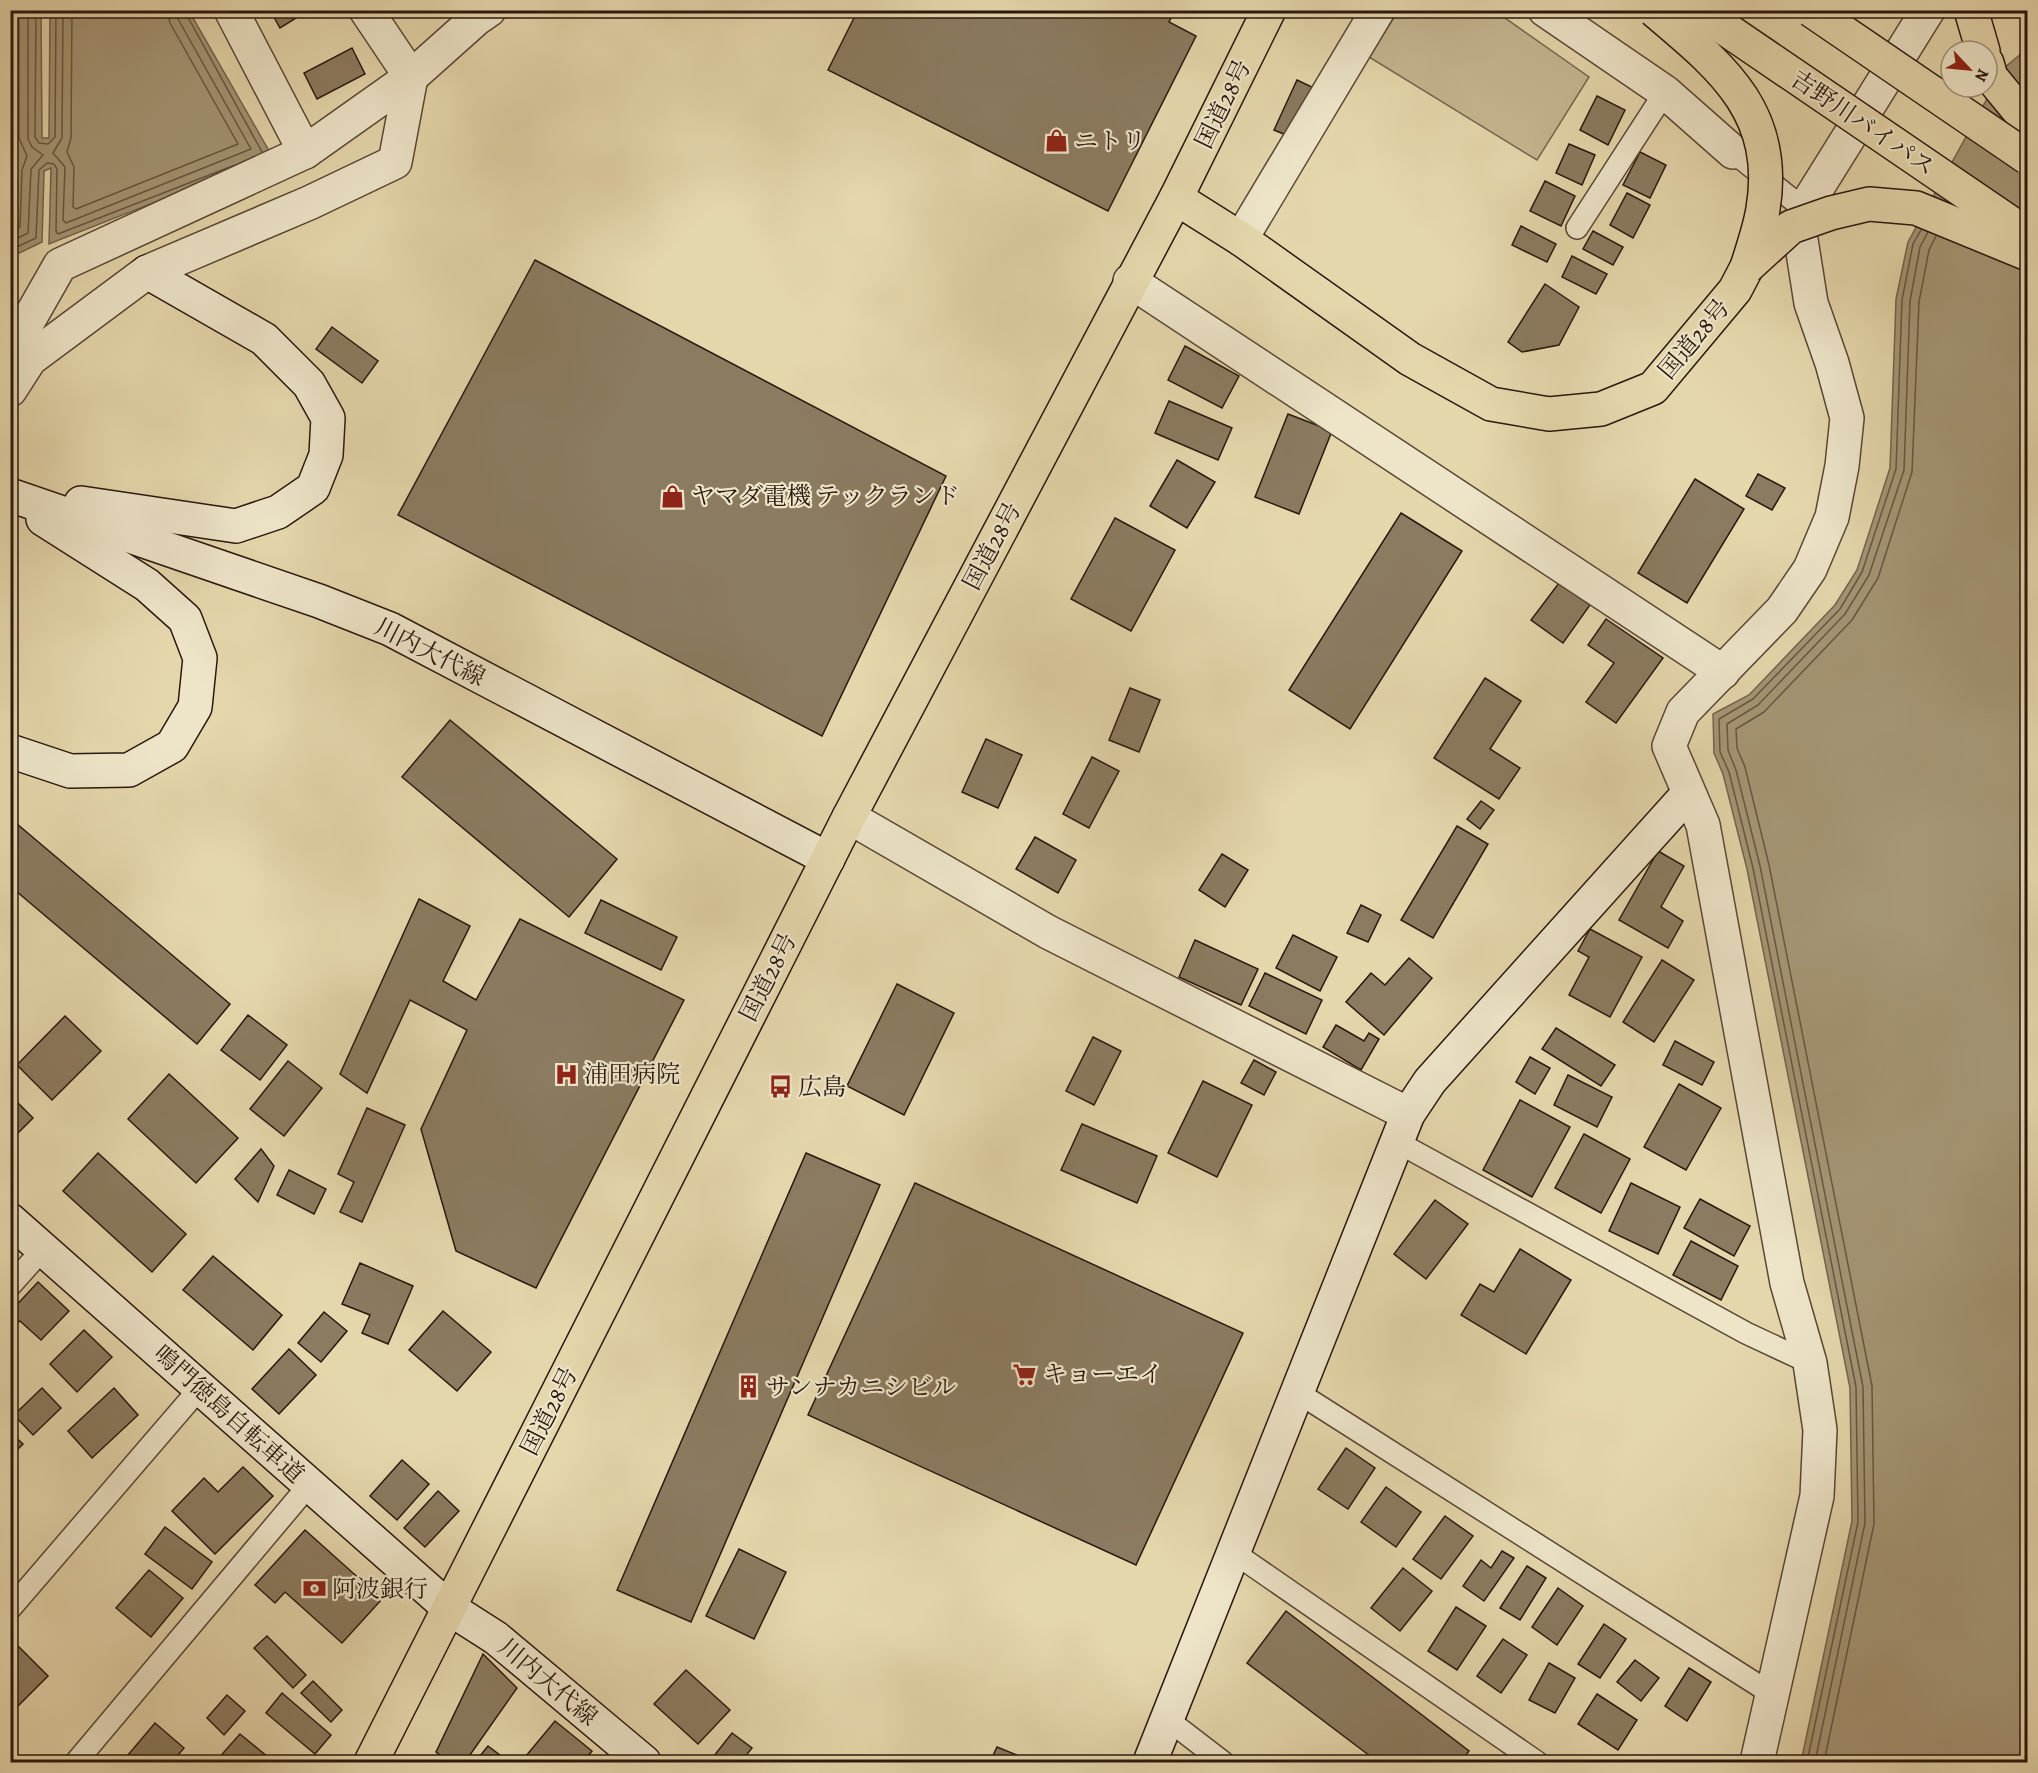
<svg xmlns="http://www.w3.org/2000/svg" width="2038" height="1773" font-family="Alegreya,'Noto Serif JP',serif">
	<rect width="100%" height="100%" fill="#e5d7ac"/>
	<filter id="stains"><feTurbulence type="fractalNoise" baseFrequency=".00333" numOctaves="4"/><feColorMatrix values="0 0 0 0 .2 0 0 0 0 .09 0 0 0 0 .02 0 0 0 .5 -.17"/></filter>
	<radialGradient id="worn" r=".72"><stop offset=".6" stop-color="#630" stop-opacity="0"/><stop offset="1" stop-color="#630" stop-opacity=".3"/></radialGradient>
	<path fill="#c5b691" stroke="#786650" stroke-width="1.5" d="M1398,11H1495L1589,77L1537,160L1369,57Z"/>
	<g fill="#a59676" stroke="#74634c" stroke-width="1.5">
		<path d="M10,11H41L42,138H49L50,11H189L272,156L49,244L51,168L44,171L42,242L11,257Z"/>
		<path d="M2027,49V1762H1801L1852,1521L1850,1388L1747,869L1723,774L1714,753L1713,714L1749,695L1835,605L1857,570L1890,468L1896,299L1908,242L2004,68Z"/>
	</g>
	<g fill="none" stroke-linecap="round" stroke-linejoin="round">
		<g stroke="#685642" stroke-width="1.5">
			<path d="M36,10L35,137L39,143L48,144L55,137L56,10"/>
			<path d="M63,10L62,138L53,153L65,167L63,220L66,223L251,149L178,19L177,10"/>
			<path d="M72,10L71,138L67,152L74,167L73,207L76,209L238,144L170,23L167,10"/>
			<path d="M184,10L262,152"/>
			<path d="M10,232L20,227L22,170L27,156L19,138V10"/>
			<path d="M10,242L28,233L31,169L43,155L32,147L28,139V10"/>
			<path d="M10,250L36,238L39,170L47,163L54,164L57,169L56,231L58,234L235,165"/>
			<path d="M1807,1762L1858,1522L1856,1387L1753,868L1729,772L1720,752L1719,719L1753,699L1840,609L1862,572L1896,469L1902,300L1913,244L1921,230"/>
			<path d="M1815,1762L1865,1523L1863,1387L1760,866L1736,770L1728,750L1727,724L1758,705L1845,614L1869,575L1904,470L1910,301L1920,247L1928,232"/>
			<path d="M1824,1762L1874,1524L1872,1386L1769,865L1745,767L1737,748L1736,729L1764,712L1852,620L1878,578L1912,472L1919,302L1929,250L1936,236"/>
		</g>
	</g>
	<g fill="#8b7b60" stroke="#2a170e" stroke-width="1.5">
		<path d="M270,10H309L280,28Z"/>
		<path d="M858,10H1175L1169,22L1196,36L1108,211L828,70Z"/>
		<path d="M352,48L365,74L317,99L304,73Z"/>
		<path d="M1297,80L1314,88L1291,137L1274,130Z"/>
		<path d="M1597,96L1625,110L1608,145L1580,130Z"/>
		<path d="M1569,144L1595,155L1582,185L1556,173Z"/>
		<path d="M1640,152L1666,165L1650,198L1623,185Z"/>
		<path d="M1545,181L1575,196L1561,226L1530,211Z"/>
		<path d="M1627,193L1650,205L1633,238L1610,225Z"/>
		<path d="M1521,226L1556,244L1547,262L1512,245Z"/>
		<path d="M1593,231L1623,247L1613,265L1583,249Z"/>
		<path d="M1572,256L1607,274L1596,294L1562,277Z"/>
		<path d="M535,260L946,476L822,736L398,515Z"/>
		<path d="M1545,284L1579,307L1559,345L1522,352L1508,342Z"/>
		<path d="M332,327L378,361L362,383L316,349Z"/>
		<path d="M1185,346L1239,376L1222,408L1168,380Z"/>
		<path d="M1169,401L1232,428L1218,460L1155,433Z"/>
		<path d="M1288,414L1332,431L1299,514L1255,497Z"/>
		<path d="M1177,460L1215,482L1187,528L1150,506Z"/>
		<path d="M1758,474L1785,488L1772,510L1746,496Z"/>
		<path d="M1695,479L1744,509L1687,603L1638,573Z"/>
		<path d="M1401,513L1462,551L1350,729L1289,690Z"/>
		<path d="M1115,518L1175,550L1131,631L1071,599Z"/>
		<path d="M1559,583L1590,605L1563,643L1531,620Z"/>
		<path d="M1606,619L1663,658L1616,723L1586,702L1614,663L1588,645Z"/>
		<path d="M1485,678L1521,701L1490,749L1520,768L1499,799L1434,758Z"/>
		<path d="M1130,688L1160,700L1139,752L1109,740Z"/>
		<path d="M450,720L617,859L569,917L402,777Z"/>
		<path d="M986,739L1022,755L998,808L962,792Z"/>
		<path d="M1092,757L1119,771L1089,828L1063,814Z"/>
		<path d="M1481,801L1494,810L1480,829L1467,819Z"/>
		<path d="M10,818L230,1004L197,1044L10,886Z"/>
		<path d="M1457,826L1488,844L1433,938L1401,920Z"/>
		<path d="M1035,837L1076,860L1058,893L1016,869Z"/>
		<path d="M1658,851L1684,866L1661,907L1683,921L1668,948L1619,920Z"/>
		<path d="M1222,854L1248,870L1225,907L1199,890Z"/>
		<path d="M419,899L470,926L443,981L476,1000L520,919L684,1000L536,1288L456,1251L421,1129L467,1030L410,1000L367,1093L340,1074Z"/>
		<path d="M601,900L677,937L661,970L585,933Z"/>
		<path d="M1361,905L1381,915L1368,942L1347,933Z"/>
		<path d="M1590,929L1642,957L1610,1017L1569,995L1589,957L1578,951Z"/>
		<path d="M1293,935L1337,957L1320,991L1276,968Z"/>
		<path d="M1195,940L1258,969L1241,1005L1179,977Z"/>
		<path d="M1409,958L1432,978L1384,1035L1346,1002L1371,973L1385,985Z"/>
		<path d="M1662,960L1694,980L1654,1042L1623,1022Z"/>
		<path d="M1265,973L1322,1000L1306,1034L1249,1006Z"/>
		<path d="M897,984L954,1013L904,1115L847,1086Z"/>
		<path d="M248,1015L287,1045L260,1080L221,1050Z"/>
		<path d="M65,1016L101,1051L52,1100L17,1065Z"/>
		<path d="M1336,1025L1364,1041L1369,1033L1379,1039L1361,1070L1323,1047Z"/>
		<path d="M1556,1028L1615,1065L1601,1086L1542,1049Z"/>
		<path d="M1093,1037L1121,1051L1094,1105L1066,1091Z"/>
		<path d="M1675,1041L1714,1062L1702,1085L1663,1065Z"/>
		<path d="M1530,1057L1550,1068L1535,1094L1516,1082Z"/>
		<path d="M1254,1060L1276,1072L1264,1095L1241,1083Z"/>
		<path d="M288,1061L322,1088L284,1136L250,1109Z"/>
		<path d="M169,1074L238,1138L196,1183L128,1119Z"/>
		<path d="M1568,1075L1612,1097L1597,1127L1554,1105Z"/>
		<path d="M1203,1081L1252,1105L1217,1177L1168,1153Z"/>
		<path d="M1679,1084L1721,1108L1686,1170L1644,1147Z"/>
		<path d="M10,1095L33,1118L10,1141Z"/>
		<path d="M1520,1100L1570,1127L1532,1197L1483,1170Z"/>
		<path d="M367,1108L405,1125L362,1222L340,1212L354,1182L338,1174Z"/>
		<path d="M1082,1124L1157,1156L1137,1203L1061,1170Z"/>
		<path d="M1584,1134L1630,1159L1601,1213L1555,1188Z"/>
		<path d="M261,1149L274,1166L258,1202L235,1179Z"/>
		<path d="M98,1153L186,1234L152,1272L63,1191Z"/>
		<path d="M806,1153L880,1185L691,1622L617,1590Z"/>
		<path d="M289,1170L326,1189L314,1214L277,1195Z"/>
		<path d="M915,1183L1243,1333L1136,1565L808,1415Z"/>
		<path d="M1631,1183L1680,1207L1658,1254L1609,1231Z"/>
		<path d="M1700,1199L1750,1226L1734,1256L1684,1228Z"/>
		<path d="M1435,1200L1468,1224L1426,1279L1394,1254Z"/>
		<path d="M1691,1241L1738,1266L1721,1300L1673,1275Z"/>
		<path d="M1520,1249L1571,1280L1526,1354L1461,1315L1480,1284L1494,1292Z"/>
		<path d="M213,1256L282,1315L253,1350L183,1290Z"/>
		<path d="M360,1263L413,1286L388,1344L362,1333L370,1315L342,1304Z"/>
		<path d="M38,1282L69,1311L41,1340L20,1321L10,1329V1312Z"/>
		<path d="M443,1311L491,1352L457,1391L409,1350Z"/>
		<path d="M324,1312L347,1331L321,1362L298,1343Z"/>
		<path d="M84,1330L112,1357L77,1392L50,1364Z"/>
		<path d="M289,1349L316,1375L279,1414L252,1389Z"/>
		<path d="M42,1388L61,1408L33,1435L14,1415Z"/>
		<path d="M114,1388L138,1415L92,1458L68,1431Z"/>
		<path d="M10,1432L23,1444L10,1457Z"/>
		<path d="M1346,1448L1375,1468L1348,1509L1318,1489Z"/>
		<path d="M402,1460L429,1484L397,1520L370,1496Z"/>
		<path d="M243,1467L273,1496L215,1554L172,1511L204,1478L218,1492Z"/>
		<path d="M1386,1487L1421,1512L1396,1547L1361,1522Z"/>
		<path d="M438,1491L459,1511L425,1547L404,1528Z"/>
		<path d="M1445,1516L1473,1536L1441,1579L1413,1559Z"/>
		<path d="M165,1527L212,1562L192,1589L145,1554Z"/>
		<path d="M305,1530L382,1599L342,1643L285,1592L275,1603L255,1585Z"/>
		<path d="M739,1549L786,1572L754,1639L706,1616Z"/>
		<path d="M1502,1551L1514,1558L1484,1601L1463,1586L1481,1560L1491,1568Z"/>
		<path d="M1527,1566L1546,1578L1520,1620L1500,1608Z"/>
		<path d="M1403,1568L1432,1591L1400,1631L1371,1608Z"/>
		<path d="M149,1570L183,1598L151,1637L116,1608Z"/>
		<path d="M1558,1588L1583,1606L1557,1645L1532,1627Z"/>
		<path d="M1456,1607L1486,1626L1457,1670L1428,1651Z"/>
		<path d="M1286,1611L1469,1751L1461,1762H1378L1247,1663Z"/>
		<path d="M1604,1624L1626,1639L1600,1678L1578,1664Z"/>
		<path d="M267,1636L306,1675L293,1688L254,1648Z"/>
		<path d="M1503,1639L1527,1655L1501,1693L1477,1676Z"/>
		<path d="M15,1643L48,1676L10,1714V1648Z"/>
		<path d="M483,1654L517,1688L465,1762H449L436,1752Z"/>
		<path d="M1635,1660L1659,1678L1641,1701L1617,1682Z"/>
		<path d="M1549,1663L1575,1678L1555,1713L1529,1700Z"/>
		<path d="M1689,1668L1711,1682L1687,1721L1665,1706Z"/>
		<path d="M686,1670L730,1710L698,1744L654,1704Z"/>
		<path d="M313,1681L342,1710L331,1722L301,1693Z"/>
		<path d="M282,1693L331,1735L315,1754L266,1713Z"/>
		<path d="M1597,1694L1637,1720L1618,1750L1578,1724Z"/>
		<path d="M227,1695L245,1711L224,1735L207,1718Z"/>
		<path d="M555,1721L592,1751L583,1762H521Z"/>
		<path d="M155,1723L184,1748L172,1762H122Z"/>
		<path d="M732,1733L752,1748L741,1762H711L710,1761Z"/>
		<path d="M240,1734L274,1762H218L216,1761Z"/>
		<path d="M488,1746L509,1762H475Z"/>
		<path d="M997,1747L1034,1762H990Z"/>
	</g>
	<g fill="none" stroke-linecap="round" stroke-linejoin="round">
		<defs>
			<g id="lane">
				<path d="M1733,152L1804,209"/>
				<path d="M1577,228L1665,92"/>
				<path d="M1397,1142L1746,1333L1810,1363"/>
				<path d="M10,1286L43,1249"/>
				<path d="M1297,1392L1772,1694"/>
				<path d="M1233,1552L1537,1762"/>
				<path d="M10,1609L200,1388"/>
				<path d="M1167,1719L1223,1762"/>
				<path d="M76,1762L309,1485"/>
			</g>
			<g id="street">
				<path d="M231,10L305,152L411,77L476,19L489,10"/>
				<path d="M1545,10L1665,92L1733,152"/>
				<path d="M1241,239L1378,10"/>
				<path d="M1130,281L1723,672"/>
				<path d="M19,337L60,265L305,152"/>
				<path d="M10,390L30,359L147,272L309,203L395,162L411,77L366,10"/>
				<path d="M849,817L1048,932L1408,1114"/>
				<path d="M1757,1762L1817,1496L1820,1430L1810,1363L1787,1283L1703,825L1669,746L1683,712L1782,610L1810,569L1832,517L1842,466L1847,418L1832,363L1811,303L1799,227L1804,209L1928,10"/>
			</g>
			<g id="secondary">
				<path d="M10,495L319,601L390,629L828,859"/>
				<path d="M81,503L236,526L278,512L313,488L326,455L328,418L309,384L264,339L147,272"/>
				<path d="M10,751L70,771L129,770L172,746L195,707L200,658L185,619L147,585L43,519"/>
				<path d="M10,1220L449,1608L496,1638L644,1762"/>
				<path d="M1150,1762L1408,1114L1430,1081L1688,794"/>
			</g>
			<g id="highway">
				<path d="M1971,10L1983,51"/>
				<path d="M1987,63L1991,77L2028,122"/>
				<path d="M1176,198L1241,239L1410,359L1491,404L1549,414L1601,409L1653,388L1735,290L1747,267"/>
				<path d="M371,1762L849,817L1176,198L1269,10"/>
			</g>
		</defs>
		<use href="#lane" stroke="#594736" stroke-width="24"/>
		<use href="#street" stroke="#594736" stroke-width="36"/>
		<use href="#secondary" stroke="#2a170e" stroke-width="36"/>
		<use href="#highway" stroke="#2a170e" stroke-width="36"/>
		<use href="#lane" stroke="#eee5c9" stroke-width="21"/>
		<use href="#street" stroke="#eee5c9" stroke-width="33"/>
		<use href="#secondary" stroke="#eee5c9" stroke-width="33"/>
		<use href="#highway" stroke="#e5d7ac" stroke-width="33"/>
		<defs>
			<g id="highway-bridge">
				<path d="M1654,10C1720,66 1779,111 1763,209C1760,228 1753,248 1747,267"/>
				<path d="M1698,10L2028,235"/>
				<path d="M1811,10L2028,158"/>
				<path d="M1747,267L1791,227L1831,213L1869,204L1916,208L2028,254"/>
			</g>
		</defs>
		<use href="#highway-bridge" stroke="#2a170e" stroke-width="36" stroke-linecap="butt"/>
		<use href="#highway-bridge" stroke="#e5d7ac" stroke-width="33"/>
	</g>
	<defs>
		<symbol id="shop-bare" viewBox="-9 -9 18 18"><path d="M-5-2.5h2.3a2.7 3.5 0 0 1 5.4 0H5L5.5 6h-11ZM-1.5-2.5h3a1.5 2.3 0 0 0-3 0Z" fill="#8f2418" stroke="#eee5c9" stroke-width="2.5" paint-order="stroke"/></symbol>
		<symbol id="hospital-bare" viewBox="-9 -9 18 18"><path d="M-5-5h3v3.5h4V-5h3V5h-3V1.5h-4V5h-3Z" fill="#8f2418" stroke="#eee5c9" stroke-width="2.5" paint-order="stroke"/></symbol>
		<symbol id="bus-bare" viewBox="-9 -9 18 18"><path d="M-5-6H5V4H4V6H2V4H-2V6H-4V4H-5ZM-3.5-4V0h7V-4ZM-3.5 1.2v1.5H-2V1.2ZM2 1.2v1.5H3.5V1.2Z" fill="#8f2418" stroke="#eee5c9" stroke-width="2.5" paint-order="stroke"/></symbol>
		<symbol id="supermarket-bare" viewBox="-9 -9 18 18"><path d="M-6-5.5h2.5l.6 2H6L4.5 2H-2.5L-4.4-4H-6ZM-1.5 3.2a1.3 1.3 0 1 0 .1 0ZM3 3.2a1.3 1.3 0 1 0 .1 0Z" fill="#8f2418" stroke="#eee5c9" stroke-width="2.5" paint-order="stroke"/></symbol>
		<symbol id="building-bare" viewBox="-9 -9 18 18"><path d="M-4-6H4V6H1V3H-1V6H-4ZM-2.5-4.3h1.7v1.8h-1.7ZM.8-4.3h1.7v1.8H.8ZM-2.5-1h1.7V.8h-1.7ZM.8-1h1.7V.8H.8Z" fill="#8f2418" stroke="#eee5c9" stroke-width="2.5" paint-order="stroke"/></symbol>
		<symbol id="bank-bare" viewBox="-9 -9 18 18"><path d="M-6-4H6V4H-6ZM0-2.3a2.3 2.3 0 1 0 0 4.6a2.3 2.3 0 1 0 0-4.6Z" fill="#8f2418" stroke="#eee5c9" stroke-width="2.5" paint-order="stroke"/></symbol>
	</defs>
	<g fill-rule="evenodd">
		<use href="#shop-bare" x="1040" y="124" width="33" height="33"/>
		<use href="#shop-bare" x="656" y="480" width="33" height="33"/>
		<use href="#hospital-bare" x="550" y="1058" width="33" height="33"/>
		<use href="#bus-bare" x="764" y="1070" width="33" height="33"/>
		<use href="#supermarket-bare" x="1008" y="1358" width="33" height="33"/>
		<use href="#building-bare" x="732" y="1370" width="33" height="33"/>
		<use href="#bank-bare" x="298" y="1572" width="33" height="33"/>
	</g>
	<g text-anchor="middle" stroke-width="4.5" stroke-linejoin="round" paint-order="stroke">
		<g font-size="24" fill="#2a170e" stroke="#eee5c9">
			<text transform="translate(1223 104) rotate(-64)" y="8">国道28号</text>
			<text transform="translate(1863 123) rotate(34)" y="8">吉野川バイパス</text>
			<text transform="translate(1694 339) rotate(-50)" y="8">国道28号</text>
			<text transform="translate(992 546) rotate(-62)" y="8">国道28号</text>
			<text transform="translate(430 652) rotate(27)" y="8">川内大代線</text>
			<text transform="translate(768 977) rotate(-63)" y="8">国道28号</text>
			<text transform="translate(549 1411) rotate(-63)" y="8">国道28号</text>
			<text transform="translate(229 1414) rotate(42)" y="8">鳴門徳島自転車道</text>
			<text transform="translate(548 1682) rotate(40)" y="8">川内大代線</text>
		</g>
		<g font-size="24" fill="#2a170e" stroke="#eee5c9" text-anchor="start">
			<text x="1074" y="149">ニトリ</text>
			<text x="691" y="504">ヤマダ電機 テックランド</text>
			<text x="584" y="1082">浦田病院</text>
			<text x="798" y="1095">広島</text>
			<text x="1043" y="1382">キョーエイ</text>
			<text x="766" y="1395">サンナカニシビル</text>
			<text x="332" y="1597">阿波銀行</text>
		</g>
	</g>
	<rect width="2038" height="1773" fill="none" stroke="#e5d7ac" stroke-width="36"/>
	<rect x="12" y="12" width="2014" height="1749" fill="none" stroke="#2a170e" stroke-width="3"/>
	<rect x="18" y="18" width="2002" height="1737" fill="none" stroke="#2a170e" stroke-width="1.5"/>
	<g transform="translate(1969 69) rotate(116)"><circle r="28" fill="#eee5c9" stroke="#a0937e" stroke-width="1.5"/>
	<path d="M0-4.5L10 22L0 15L-10 22Z" fill="#8f2418"/>
	<text y="-9" font-size="16" font-weight="bold" text-anchor="middle" fill="#2a170e">N</text>
	</g>
	<rect width="100%" height="100%" filter="url(#stains)"/>
	<rect width="100%" height="100%" fill="url(#worn)"/>
</svg>
